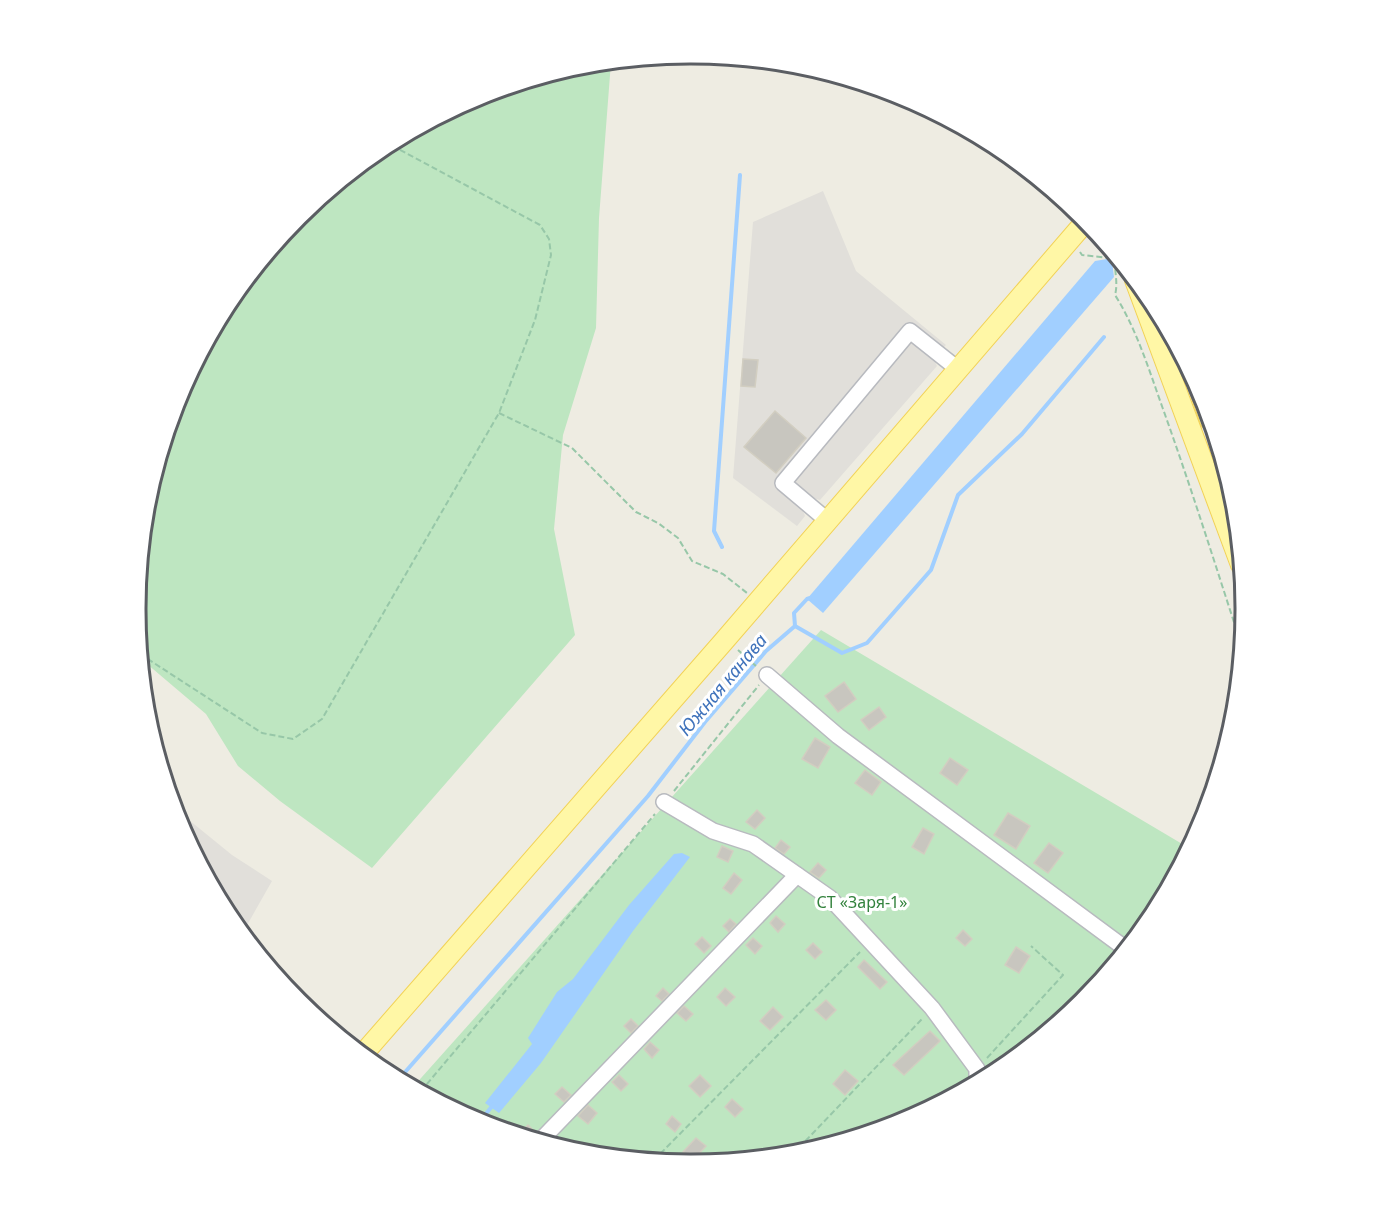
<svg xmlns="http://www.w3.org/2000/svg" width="1381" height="1218" font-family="'Noto Sans',sans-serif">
	<rect width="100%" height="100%" fill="#eeece2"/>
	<g fill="#e1dfda">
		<path d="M823,191L856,271L946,345L933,358L937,366L820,500L809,497L801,506L805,516L797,526L733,478L753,222Z"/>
		<path d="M173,807L232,855L272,881L242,934L229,917L178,821Z"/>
	</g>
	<g fill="#bee6c1">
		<path d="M611,62L599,218L596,328L563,435L554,529L575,635L372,868L280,801L238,766L206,714L140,658L136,609L146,500L178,396L229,300L298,216L382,147L478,96L583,65Z"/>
		<path d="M821,630L1189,848L1152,918L1083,1002L999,1071L903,1122L798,1153L690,1164L582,1153L478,1122L413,1087Z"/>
	</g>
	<g fill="#a1cfff">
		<path d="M1107,259L1112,261L1114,277L823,613L807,599L1095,261Z"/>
		<path d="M682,853L690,857L633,931L541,1063L499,1113L485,1103L532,1044L528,1038L557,992L573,979L629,905L674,854Z"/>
	</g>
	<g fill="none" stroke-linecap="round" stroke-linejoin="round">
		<g stroke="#a1cfff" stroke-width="4">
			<path d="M722,547L714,531L740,175"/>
			<path d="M795,626L842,653L867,643L931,570L958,495L1022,434L1104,337"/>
			<path d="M399,1079L648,796L705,722L766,651L795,626L794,613L807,599L810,598"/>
			<path d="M479,1122L494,1104"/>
		</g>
	</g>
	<g fill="#c8c6bf" stroke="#d2cec1" stroke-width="1.5">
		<path d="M743,359L758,360L755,387L741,386Z"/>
		<path d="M775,411L806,438L776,473L744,447Z"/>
		<path d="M844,682L856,699L838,712L825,696Z"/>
		<path d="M879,707L886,717L869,730L861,720Z"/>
		<path d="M815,738L830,747L818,768L802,759Z"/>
		<path d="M950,758L968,770L957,785L940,773Z"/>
		<path d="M865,770L881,782L872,795L855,783Z"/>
		<path d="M757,810L765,818L755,829L746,822Z"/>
		<path d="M1008,813L1030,826L1016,849L994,835Z"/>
		<path d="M923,828L934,834L924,854L912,847Z"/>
		<path d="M781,840L790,847L784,854L775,848Z"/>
		<path d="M1049,843L1063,853L1048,873L1034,863Z"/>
		<path d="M722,846L733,851L728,862L717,857Z"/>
		<path d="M818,863L826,870L819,878L810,872Z"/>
		<path d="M734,873L742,880L731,894L723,888Z"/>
		<path d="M850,895L857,902L852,907L845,900Z"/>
		<path d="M776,916L785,924L778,932L770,923Z"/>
		<path d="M730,919L736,924L729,932L723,926Z"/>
		<path d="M963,930L972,939L965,946L956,938Z"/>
		<path d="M702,937L711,946L704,953L695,944Z"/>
		<path d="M753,938L762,946L755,954L746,945Z"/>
		<path d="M813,943L822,952L815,959L806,950Z"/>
		<path d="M1016,947L1030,956L1019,973L1005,965Z"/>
		<path d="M864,960L887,982L880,989L858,967Z"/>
		<path d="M663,988L669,994L662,1001L656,996Z"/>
		<path d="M725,988L735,997L726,1006L717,997Z"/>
		<path d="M826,1000L836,1010L826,1020L815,1010Z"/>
		<path d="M684,1006L693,1014L686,1021L677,1013Z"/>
		<path d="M773,1007L783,1017L770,1030L760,1021Z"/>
		<path d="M631,1019L638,1026L631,1033L624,1026Z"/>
		<path d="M930,1031L940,1041L904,1075L893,1065Z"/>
		<path d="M650,1042L659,1050L652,1058L644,1049Z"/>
		<path d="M845,1070L858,1081L845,1095L833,1084Z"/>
		<path d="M619,1075L628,1084L621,1091L612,1082Z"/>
		<path d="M700,1075L711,1086L700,1097L689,1086Z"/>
		<path d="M562,1087L571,1095L564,1102L555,1094Z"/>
		<path d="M732,1099L743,1109L735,1117L725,1107Z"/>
		<path d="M588,1105L597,1113L588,1124L578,1116Z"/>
		<path d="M672,1116L681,1124L675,1132L666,1124Z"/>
		<path d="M528,1125L535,1132L531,1138L521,1132Z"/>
		<path d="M696,1138L706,1146L693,1160L683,1152Z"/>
	</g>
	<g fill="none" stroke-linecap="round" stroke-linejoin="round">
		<defs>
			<g id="minor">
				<path d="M828,521L783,483L910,331L959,370"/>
				<path d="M767,675L838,736L1126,949"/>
				<path d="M664,802L713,831L753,844L830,898L932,1008L977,1069V1082"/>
				<path d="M540,1141L797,875"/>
			</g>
			<g id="major">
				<path d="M1135,280L1241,565"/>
				<path d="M1199,388L1210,420"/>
				<path d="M363,1054L724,641L1086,221"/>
			</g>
		</defs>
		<use href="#minor" stroke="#b8babf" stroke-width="18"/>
		<use href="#major" stroke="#f2d257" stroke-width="22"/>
		<g stroke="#97c7a8" stroke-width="2" stroke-dasharray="6 3" stroke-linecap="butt">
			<path d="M1080,252L1082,255L1110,258L1115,263C1115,274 1118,284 1115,295C1137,330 1149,370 1163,409C1191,487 1216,567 1242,647"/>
			<path d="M499,413L572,448L636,512L658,523L678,538L692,561L723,574L747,593"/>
			<path d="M738,650L756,666"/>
			<path d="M140,654L262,733L293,739L322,719L499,413L535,320L551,255L549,239L540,225L389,144"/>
			<path d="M674,791L759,685"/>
			<path d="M987,1058L1063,975L1031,946"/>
			<path d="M421,1091L655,814"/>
			<path d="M793,1154L922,1019"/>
			<path d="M654,1160L860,952"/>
		</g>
		<use href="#minor" stroke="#fff" stroke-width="15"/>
		<use href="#major" stroke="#fff7a6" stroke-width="20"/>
	</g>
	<g text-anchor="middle" stroke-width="6" stroke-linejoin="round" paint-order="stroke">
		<g font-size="16" fill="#33823d" stroke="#fff">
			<text x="862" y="908">СТ «Заря-1»</text>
		</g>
		<g font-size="18" font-style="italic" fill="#4073bb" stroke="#fff">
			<text transform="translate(723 685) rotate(-50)" y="6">Южная канава</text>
		</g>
	</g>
	<path d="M0 0H1381V1218H0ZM690 64H691A544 544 0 0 1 1235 608V610A544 544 0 0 1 691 1154H690A544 544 0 0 1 146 610V608A544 544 0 0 1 690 64Z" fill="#fff" fill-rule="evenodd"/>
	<path fill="none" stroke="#5b5e63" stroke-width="3" d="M690 64H691A544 544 0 0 1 1235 608V610A544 544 0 0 1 691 1154H690A544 544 0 0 1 146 610V608A544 544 0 0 1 690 64Z"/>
</svg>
